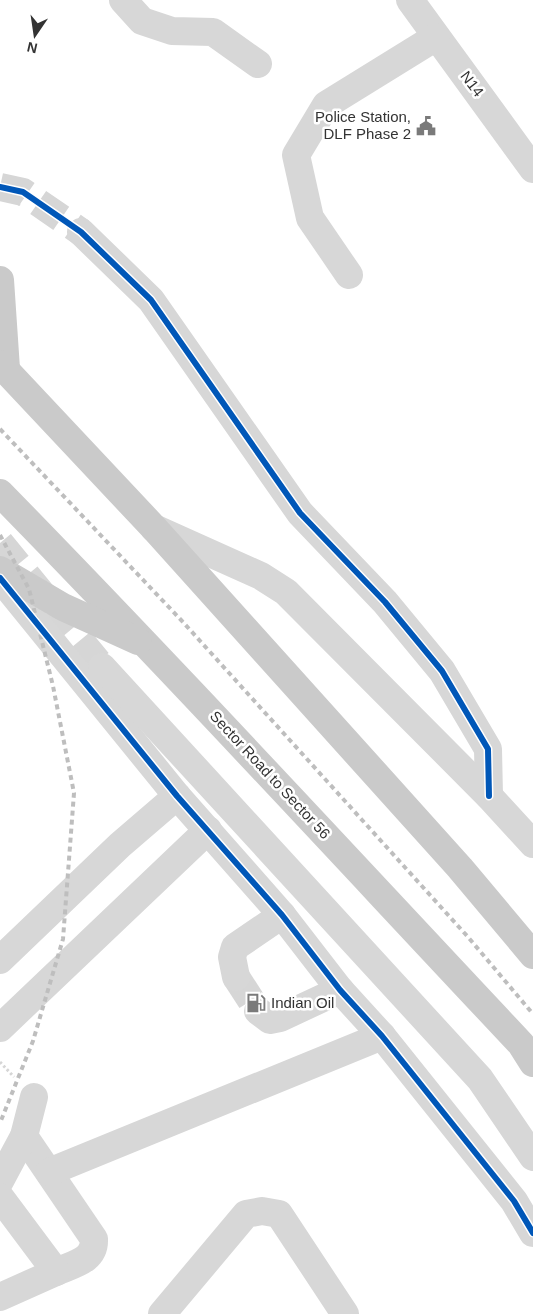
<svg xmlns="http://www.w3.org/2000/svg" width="533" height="1314" font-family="Arial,sans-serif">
	<rect width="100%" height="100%" fill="#fff"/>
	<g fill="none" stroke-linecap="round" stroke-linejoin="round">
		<g stroke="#d6d6d6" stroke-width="28" stroke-dasharray="28 14" stroke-linecap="butt">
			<path d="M0,187L23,192L81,232"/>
			<path d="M0,543L102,667"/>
			<path d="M236,977L258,1011"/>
		</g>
		<path stroke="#d6d6d6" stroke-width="3" stroke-dasharray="2.5 2.5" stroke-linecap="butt" d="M0,1062L14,1077"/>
		<g stroke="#d7d7d7" stroke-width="28">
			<path d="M123,0L142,21L172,31L213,32L258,64"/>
			<path d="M410,0L533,169"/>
			<path d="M81,232L151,300L300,513L385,602L442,671L488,749L489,796"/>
			<path d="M349,275L310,218L296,155L326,105L436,37"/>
			<path d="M154,528L261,576L286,592L489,796L533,844"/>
			<path d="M0,578L177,796L282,915L340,990L382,1036L514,1201L533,1233"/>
			<path d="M102,667L480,1079L533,1157"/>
			<path d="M0,960L120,845L177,796"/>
			<path d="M236,977L232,957L235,947L282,915"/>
			<path d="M258,1011L270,1020L280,1018L340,990"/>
			<path d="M0,1028L208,830"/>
			<path d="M24,1136L94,1239C95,1261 73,1264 56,1272"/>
			<path d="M49,1172L382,1036"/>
			<path d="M0,1181L24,1136L34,1097"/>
			<path d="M0,1197L56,1272L0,1297"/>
			<path d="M162,1314L246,1214L262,1211L279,1214L345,1314"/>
		</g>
		<g stroke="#cacaca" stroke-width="28">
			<path d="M0,280L6,369"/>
			<path d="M0,364L154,528L460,868L533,955"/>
			<path d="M0,493C177,674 348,860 521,1044L533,1063"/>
			<path d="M0,570L63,607L138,641"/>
		</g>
		<g stroke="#bebebe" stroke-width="4" stroke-dasharray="5 4" stroke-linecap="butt">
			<path d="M0,429L182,621L468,937L533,1014"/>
			<path d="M0,535L29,589L53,686L74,793L63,939L33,1041L0,1123"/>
		</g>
		<defs>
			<g id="cycleway">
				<path d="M0,187L23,192L81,232L151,300L300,513L385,602L442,671L488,749L489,796"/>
				<path d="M0,578L177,796L282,915L340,990L382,1036L514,1201L533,1233"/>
			</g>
		</defs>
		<use href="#cycleway" stroke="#fff" stroke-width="9"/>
		<use href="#cycleway" stroke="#0057b8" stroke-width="6"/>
	</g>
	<defs>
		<symbol id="civic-bare" viewBox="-9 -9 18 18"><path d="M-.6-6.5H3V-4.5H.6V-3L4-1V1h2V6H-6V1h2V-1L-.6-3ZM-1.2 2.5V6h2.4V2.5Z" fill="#7a7a7a" stroke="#fff" stroke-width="2.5" paint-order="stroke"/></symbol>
		<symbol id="fuel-bare" viewBox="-9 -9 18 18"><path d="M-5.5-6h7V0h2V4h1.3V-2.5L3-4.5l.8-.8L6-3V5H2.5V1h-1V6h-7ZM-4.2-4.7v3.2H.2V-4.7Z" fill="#7a7a7a" stroke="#fff" stroke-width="2.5" paint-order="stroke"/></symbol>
	</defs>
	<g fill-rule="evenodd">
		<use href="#civic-bare" x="412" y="112" width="28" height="28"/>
		<use href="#fuel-bare" x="242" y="989" width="28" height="28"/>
	</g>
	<g text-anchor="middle" stroke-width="5" stroke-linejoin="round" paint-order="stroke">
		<g font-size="15" fill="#333" stroke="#fff">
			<text transform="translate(472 84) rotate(53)" y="5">N14</text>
			<text transform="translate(270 775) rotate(47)" y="5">Sector Road to Sector 56</text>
		</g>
		<g font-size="15" fill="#333" stroke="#fff" text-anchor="end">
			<text x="411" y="122">Police Station,<tspan x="411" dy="17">DLF Phase 2</tspan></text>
			<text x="271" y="1008" text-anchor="start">Indian Oil</text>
		</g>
	</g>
	<g transform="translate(35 35) rotate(193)" stroke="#ffffff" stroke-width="4" paint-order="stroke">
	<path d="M0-4L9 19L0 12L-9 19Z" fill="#333333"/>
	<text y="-8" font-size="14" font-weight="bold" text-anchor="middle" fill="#333333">N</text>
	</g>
</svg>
